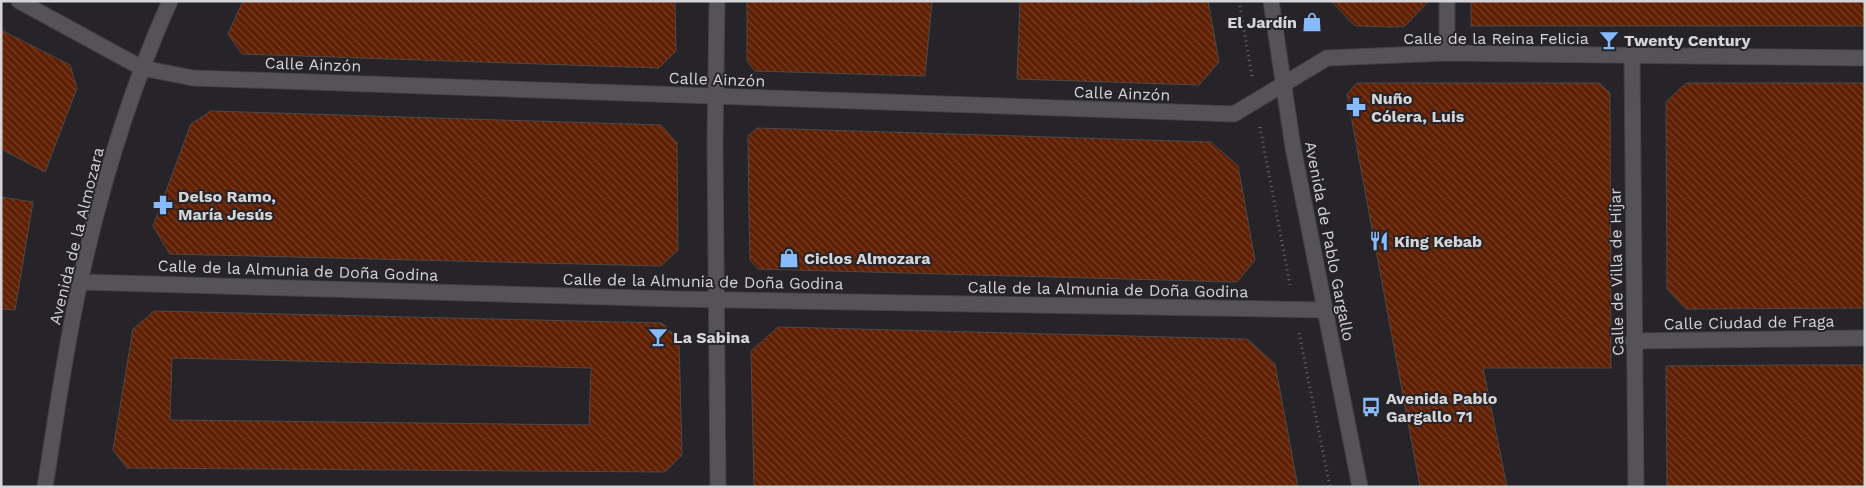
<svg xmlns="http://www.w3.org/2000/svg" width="1866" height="488" font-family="'Work Sans',sans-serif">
	<defs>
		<pattern id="building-back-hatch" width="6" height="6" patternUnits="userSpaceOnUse" patternTransform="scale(1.25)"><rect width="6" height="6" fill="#5f1f03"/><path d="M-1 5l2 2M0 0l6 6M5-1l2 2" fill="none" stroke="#753f27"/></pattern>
	</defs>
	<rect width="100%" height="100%" fill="#262428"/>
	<g fill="url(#building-back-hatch)" stroke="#4e4846" fill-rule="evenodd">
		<path d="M243,1H675L676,51L659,68L242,54L228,34Z"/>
		<path d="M747,1H932L925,76L755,71L747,61Z"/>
		<path d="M1020,1L1153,3V1H1208L1219,62L1199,85L1017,79Z"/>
		<path d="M1331,1H1429L1405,26L1395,27L1355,26Z"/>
		<rect x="1471" y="1" width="394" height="25"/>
		<path d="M1,30L70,65L77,88L45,172L1,149Z"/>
		<path d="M1357,83H1599L1610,93L1611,368H1483L1507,487H1420L1347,94Z"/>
		<path d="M1686,83H1865V308L1686,309L1667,289L1666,102Z"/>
		<path d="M211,111L661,125L677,143L678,250L661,266L170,254L153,226L191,124Z"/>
		<path d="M757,128L1211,142L1238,166L1255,260L1237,282L758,269L750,260L749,215L748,136Z"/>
		<path d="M1,197L33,202L15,310L1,309Z"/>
		<path d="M154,311L662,323L679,340L682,455L665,472L127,468L113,450L122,395L133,329ZM172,358L591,368L589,425L170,420Z"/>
		<path d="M778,327L1247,339L1275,364L1298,487H754L751,351Z"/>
		<path d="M1792,365H1865V487H1667L1666,366Z"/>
	</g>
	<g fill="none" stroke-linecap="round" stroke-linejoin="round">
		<defs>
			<g id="minor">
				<path d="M19,1L142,68L193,78L1234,114L1327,58L1447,53L1865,58"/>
				<path d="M717,1L715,143L718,487"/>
				<path d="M1271,1L1293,147L1360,487"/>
				<path d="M1447,1V53"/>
				<path d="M1632,56L1636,487"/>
				<path d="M80,282L677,299L1325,310"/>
				<path d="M1633,341L1865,338"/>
				<path d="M45,487C56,418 65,349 80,282C101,186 130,90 170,1"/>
			</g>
		</defs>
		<use href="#minor" stroke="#424143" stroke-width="17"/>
		<g stroke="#68676a" stroke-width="3" stroke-dasharray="1 4" stroke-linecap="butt">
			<path d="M1239,1L1252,76"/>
			<path d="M1260,127L1290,285"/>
			<path d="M1299,333L1330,487"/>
		</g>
		<use href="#minor" stroke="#565358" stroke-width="15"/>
	</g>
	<defs>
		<symbol id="shop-bare" viewBox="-9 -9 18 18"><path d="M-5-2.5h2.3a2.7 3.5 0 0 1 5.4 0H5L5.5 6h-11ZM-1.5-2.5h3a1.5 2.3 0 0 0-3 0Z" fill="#87bbfb" stroke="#262428" stroke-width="2.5" paint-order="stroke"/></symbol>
		<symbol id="bar-bare" viewBox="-9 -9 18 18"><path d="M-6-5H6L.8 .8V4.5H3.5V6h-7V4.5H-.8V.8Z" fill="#87bbfb" stroke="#262428" stroke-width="2.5" paint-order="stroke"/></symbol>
		<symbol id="pharmacy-bare" viewBox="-9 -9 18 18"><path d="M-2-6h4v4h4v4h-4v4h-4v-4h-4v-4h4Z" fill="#87bbfb" stroke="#262428" stroke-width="2.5" paint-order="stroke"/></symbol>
		<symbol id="restaurant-bare" viewBox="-9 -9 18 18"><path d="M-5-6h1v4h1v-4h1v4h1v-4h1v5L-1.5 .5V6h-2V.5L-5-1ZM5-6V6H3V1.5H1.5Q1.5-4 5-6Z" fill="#87bbfb" stroke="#262428" stroke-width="2.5" paint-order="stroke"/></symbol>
		<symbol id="bus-bare" viewBox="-9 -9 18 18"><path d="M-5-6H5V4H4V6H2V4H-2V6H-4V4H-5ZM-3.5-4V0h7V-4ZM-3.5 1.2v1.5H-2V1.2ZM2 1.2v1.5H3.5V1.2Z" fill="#87bbfb" stroke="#262428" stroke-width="2.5" paint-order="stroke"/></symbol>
	</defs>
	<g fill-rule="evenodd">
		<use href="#shop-bare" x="1298" y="8" width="28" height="28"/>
		<use href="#bar-bare" x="1595" y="26" width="28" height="28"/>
		<use href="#pharmacy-bare" x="1342" y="93" width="28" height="28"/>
		<use href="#pharmacy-bare" x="149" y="191" width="28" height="28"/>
		<use href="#restaurant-bare" x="1365" y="227" width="28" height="28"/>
		<use href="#shop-bare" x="775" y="244" width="28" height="28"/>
		<use href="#bar-bare" x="644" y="323" width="28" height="28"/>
		<use href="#bus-bare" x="1357" y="393" width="28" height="28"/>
	</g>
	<g text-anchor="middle" stroke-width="4" stroke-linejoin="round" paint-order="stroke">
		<g font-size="16" font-weight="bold" fill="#d5d4d6" stroke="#262428" text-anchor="start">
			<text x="1297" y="28" text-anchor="end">El Jardín</text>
			<text x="1624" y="46">Twenty Century</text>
			<text x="1371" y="104">Nuño<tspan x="1371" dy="18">Cólera, Luis</tspan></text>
			<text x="178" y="202">Delso Ramo,<tspan x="178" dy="18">María Jesús</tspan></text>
			<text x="1394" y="247">King Kebab</text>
			<text x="804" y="264">Ciclos Almozara</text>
			<text x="673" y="343">La Sabina</text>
			<text x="1386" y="404">Avenida Pablo<tspan x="1386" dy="18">Gargallo 71</tspan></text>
		</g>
		<g font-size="16" fill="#d5d4d6" stroke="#262428">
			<text x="1496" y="44">Calle de la Reina Felicia</text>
			<text transform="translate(313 64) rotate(2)" y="6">Calle Ainzón</text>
			<text transform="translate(717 79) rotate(2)" y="6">Calle Ainzón</text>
			<text transform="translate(1122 93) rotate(2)" y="6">Calle Ainzón</text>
			<text transform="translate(76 236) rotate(-76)" y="6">Avenida de la Almozara</text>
			<text transform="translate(1330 241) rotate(79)" y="6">Avenida de Pablo Gargallo</text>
			<text transform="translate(298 270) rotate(2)" y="6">Calle de la Almunia de Doña Godina</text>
			<text transform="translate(1616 272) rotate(-91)" y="6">Calle de Villa de Híjar</text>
			<text transform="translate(703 281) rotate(1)" y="6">Calle de la Almunia de Doña Godina</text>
			<text transform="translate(1108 289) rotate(1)" y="6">Calle de la Almunia de Doña Godina</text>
			<text transform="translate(1749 322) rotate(-1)" y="6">Calle Ciudad de Fraga</text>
		</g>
	</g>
	<rect width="1866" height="488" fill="none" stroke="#d5d4d6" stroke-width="5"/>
</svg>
